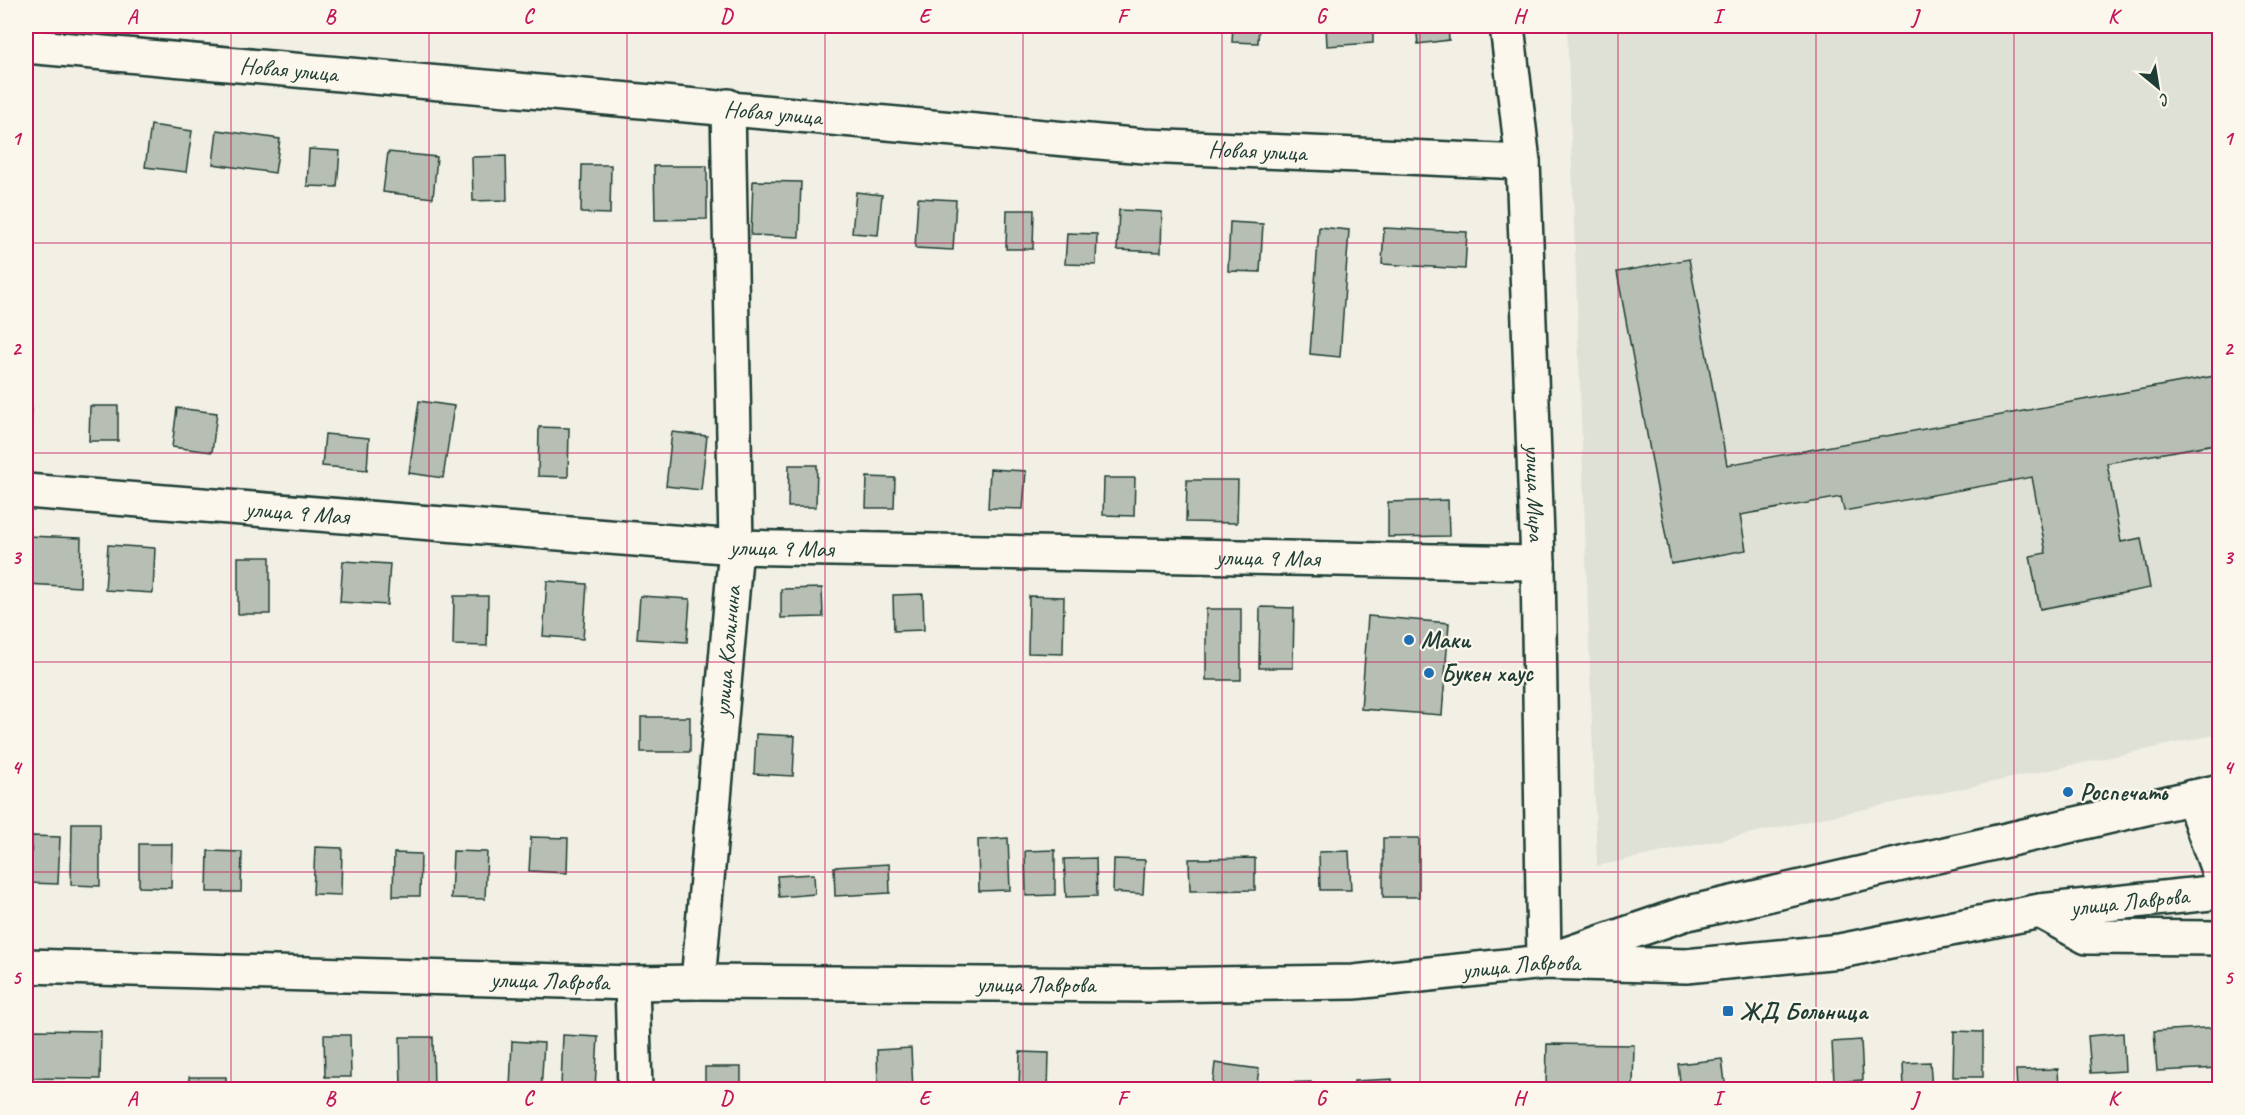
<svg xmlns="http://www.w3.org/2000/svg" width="2245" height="1115" font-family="Caveat,sans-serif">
	<rect width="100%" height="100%" fill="#f2f0e5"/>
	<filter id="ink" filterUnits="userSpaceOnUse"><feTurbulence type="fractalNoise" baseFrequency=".0167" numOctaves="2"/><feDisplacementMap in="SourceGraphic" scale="12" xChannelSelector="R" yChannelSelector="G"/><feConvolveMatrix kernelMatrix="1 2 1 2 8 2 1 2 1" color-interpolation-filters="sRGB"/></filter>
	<g filter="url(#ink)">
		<path fill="#e0e1d6" d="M1567,26H2219V734L1597,866Z"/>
		<g fill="#b7beb3" stroke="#1f3d34" stroke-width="1.5">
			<path d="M1044,26H1083V30L1044,33Z"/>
			<path d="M1233,26H1259L1258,43L1232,42Z"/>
			<path d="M1326,26H1373V43L1327,46Z"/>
			<path d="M1416,26H1448L1449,40L1418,44Z"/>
			<path d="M151,125L192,131L186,172L145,167Z"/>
			<path d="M217,130L280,139L275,173L213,164Z"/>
			<path d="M309,149L340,151L337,187L307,186Z"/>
			<path d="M388,152L437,157L433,198L383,192Z"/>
			<path d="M506,156L507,200L473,201L472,157Z"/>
			<path d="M582,165H611L610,214L581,213Z"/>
			<path d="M654,166H707V219L655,220Z"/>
			<path d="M753,181L801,182L799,237L751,235Z"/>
			<path d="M856,192L882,195L878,235L852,233Z"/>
			<path d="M918,198L956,200L953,250L915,248Z"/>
			<path d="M1007,210H1034L1033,249H1006Z"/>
			<path d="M1119,210L1162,212L1161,252L1117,250Z"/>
			<path d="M1230,222L1263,224L1260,272L1228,271Z"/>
			<path d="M1319,227L1349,230L1340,357L1310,354Z"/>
			<path d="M1384,228L1467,232L1465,269L1382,264Z"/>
			<path d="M1067,233L1097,234L1096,265L1065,264Z"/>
			<path d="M1689,259L1727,465L2220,375V443L2107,463L2121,542L2141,538L2150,588L2040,609L2030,556L2046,553L2032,477L1844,511L1841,497L1740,515L1746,550L1671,564L1617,272Z"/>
			<path d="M419,401L454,406L443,478L409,473Z"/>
			<path d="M90,406H118V441H89Z"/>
			<path d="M26,408L32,409L30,446H26Z"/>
			<path d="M177,408L217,413L212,452L172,447Z"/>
			<path d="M539,427L569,428L568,477L538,476Z"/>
			<path d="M672,432L707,436L701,490L666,486Z"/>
			<path d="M325,434L369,438L367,470L322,466Z"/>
			<path d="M789,465H817L816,507H788Z"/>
			<path d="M990,469L1026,471L1023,509L988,508Z"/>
			<path d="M867,477L895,478L894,508H866Z"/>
			<path d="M1104,478H1135L1134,516L1103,515Z"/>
			<path d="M1187,480H1238L1237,523L1186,522Z"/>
			<path d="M1448,500L1449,536L1388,537V502Z"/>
			<path d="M26,536L81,538L80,587L26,584Z"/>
			<path d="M108,545L155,548L153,593L105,590Z"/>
			<rect x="238" y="557" width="32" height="57"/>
			<path d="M343,561L390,564L387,605L340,602Z"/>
			<path d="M547,581L587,584L583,639L543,636Z"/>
			<path d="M822,588L823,617L781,618V589Z"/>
			<path d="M923,594L924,630L894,631L893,595Z"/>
			<path d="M454,596H488L487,646L453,645Z"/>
			<path d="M640,596L690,599L687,642L637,639Z"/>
			<path d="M1029,596L1064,597L1063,654L1028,653Z"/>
			<path d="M1260,607L1294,608L1293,668H1259Z"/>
			<rect x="1206" y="609" width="35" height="71"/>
			<path d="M1368,616L1449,623L1442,715L1361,709Z"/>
			<rect x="641" y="717" width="49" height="35"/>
			<path d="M756,734L795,736L793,776L754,774Z"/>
			<path d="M72,823H100V886L71,885Z"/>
			<path d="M32,836L60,837L58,884L30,883Z"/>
			<path d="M531,837L568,838L567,873L529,871Z"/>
			<path d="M1008,838L1010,890L979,891L978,840Z"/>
			<rect x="1383" y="838" width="36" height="59"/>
			<path d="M139,844H172L171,888L139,887Z"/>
			<path d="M315,847L342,848L341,895L313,894Z"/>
			<path d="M1055,850V895L1026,896L1025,851Z"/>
			<path d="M208,851L242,852L241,892H207Z"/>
			<path d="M453,851L487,852L485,899L451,898Z"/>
			<path d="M1349,851L1351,890H1320L1319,852Z"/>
			<path d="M394,853L421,854L420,896H393Z"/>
			<path d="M1096,858L1097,896L1066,897L1064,859Z"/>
			<path d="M1255,858V890L1190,891L1189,859Z"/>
			<path d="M1114,859L1145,860L1143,894L1113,892Z"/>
			<path d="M889,864L890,893L835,896L834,867Z"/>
			<path d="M814,874L815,894L779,897L777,876Z"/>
			<path d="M2220,1027V1068L2157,1071L2154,1031Z"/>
			<path d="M31,1030L101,1031L100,1079L31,1078Z"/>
			<path d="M1954,1031L1983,1032V1077H1953Z"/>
			<path d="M2123,1033L2125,1071L2091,1073L2088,1036Z"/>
			<path d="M324,1035H350L351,1077H325Z"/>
			<path d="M563,1035L598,1037L595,1088L561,1086Z"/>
			<path d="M400,1037H433L434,1090H401Z"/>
			<path d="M1861,1040L1863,1080L1834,1082L1832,1042Z"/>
			<path d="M512,1041L544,1043L541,1090L510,1089Z"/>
			<path d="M1547,1044L1634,1045L1633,1088L1546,1087Z"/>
			<path d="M911,1048L913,1090H878L877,1050Z"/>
			<path d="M1020,1052L1049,1053L1048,1090H1019Z"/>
			<path d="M1722,1059L1726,1090H1681L1678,1064Z"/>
			<path d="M1930,1062L1932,1090H1904L1903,1063Z"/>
			<path d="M1215,1063L1259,1069L1256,1090H1212Z"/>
			<rect x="705" y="1067" width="36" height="23"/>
			<path d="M2058,1069L2059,1090H2017L2016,1070Z"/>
			<rect x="189" y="1077" width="37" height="13"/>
			<path d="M1392,1079L1393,1090H1354V1081Z"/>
			<path d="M1311,1082V1090H1273V1083Z"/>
			<path d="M979,1084V1090H949V1085Z"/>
		</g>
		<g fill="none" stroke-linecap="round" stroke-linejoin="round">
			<defs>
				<g id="minor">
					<path id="s1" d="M1507,26L1523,162L1538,563L1544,962"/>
					<path id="s2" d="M26,46L1144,146L1523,162"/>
					<path id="s3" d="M26,491L736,547L1538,563"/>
					<path id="s4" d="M698,982L736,547L728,106"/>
					<path d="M632,983L635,1090"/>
				</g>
				<g id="major">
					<path d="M2192,797L2220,876"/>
					<path d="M2040,911L2087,937L2220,938"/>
					<path d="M1564,955L1684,914L2220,791"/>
					<path id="s5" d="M26,966L632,983L698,982L1153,985L1354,982L1544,962L1686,966L1840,951L2040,911L2220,892"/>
				</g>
			</defs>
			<use href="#minor" stroke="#1f3d34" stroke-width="38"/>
			<use href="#major" stroke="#1f3d34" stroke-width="38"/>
			<use href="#minor" stroke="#fbf7ec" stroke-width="33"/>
			<use href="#major" stroke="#fbf7ec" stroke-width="33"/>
		</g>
	</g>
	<path fill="none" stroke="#c2185b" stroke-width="1.5" stroke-opacity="0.55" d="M231,26V1090M429,26V1090M627,26V1090M825,26V1090M1023,26V1090M1222,26V1090M1420,26V1090M1618,26V1090M1816,26V1090M2014,26V1090M26,243H2220M26,453H2220M26,662H2220M26,872H2220"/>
	<g fill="#1f6fb2" stroke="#fbf7ec" stroke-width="2">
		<circle cx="1409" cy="640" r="6"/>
		<circle cx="1429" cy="673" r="6"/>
		<circle cx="2068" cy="792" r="6"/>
		<rect x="1722" y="1005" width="12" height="12" rx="3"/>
	</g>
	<g text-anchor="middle" stroke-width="4.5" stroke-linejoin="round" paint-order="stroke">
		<g font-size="24" fill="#1f3d34" stroke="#fbf7ec">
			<text dy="8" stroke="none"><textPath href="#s2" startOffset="264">Новая улица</textPath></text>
			<text dy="8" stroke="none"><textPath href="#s2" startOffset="750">Новая улица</textPath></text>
			<text dy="8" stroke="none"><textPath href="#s2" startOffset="1236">Новая улица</textPath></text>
			<text dy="8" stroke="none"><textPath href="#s1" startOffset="468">улица Мира</textPath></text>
			<text dy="8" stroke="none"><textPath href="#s3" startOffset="272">улица 9 Мая</textPath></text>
			<text dy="8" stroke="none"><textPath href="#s3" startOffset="758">улица 9 Мая</textPath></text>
			<text dy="8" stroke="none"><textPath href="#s3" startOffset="1244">улица 9 Мая</textPath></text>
			<text dy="8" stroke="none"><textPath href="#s4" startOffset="332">улица Калинина</textPath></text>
			<text dy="8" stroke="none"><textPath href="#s5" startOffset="2110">улица Лаврова</textPath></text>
			<text dy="8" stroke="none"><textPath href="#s5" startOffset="1496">улица Лаврова</textPath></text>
			<text dy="8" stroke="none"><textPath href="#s5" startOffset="524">улица Лаврова</textPath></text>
			<text dy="8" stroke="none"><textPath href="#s5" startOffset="1010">улица Лаврова</textPath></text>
		</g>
		<g font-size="24" font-weight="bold" fill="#1f3d34" stroke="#fbf7ec" text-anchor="start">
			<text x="1421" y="648">Маки</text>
			<text x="1441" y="681">Букен хаус</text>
			<text x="2080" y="800">Роспечать</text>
			<text x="1740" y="1019">ЖД Больница</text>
		</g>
	</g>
	<rect width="2245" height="1115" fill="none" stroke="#fbf7ec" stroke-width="66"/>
	<g transform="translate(2158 87) rotate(150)" stroke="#fbf7ec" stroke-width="4.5" paint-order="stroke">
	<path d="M0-4.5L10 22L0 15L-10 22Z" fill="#1f3d34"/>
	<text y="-9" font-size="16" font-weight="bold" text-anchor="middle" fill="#1f3d34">С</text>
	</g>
	<rect x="33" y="33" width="2179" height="1049" fill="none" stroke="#c2185b" stroke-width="2"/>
	<g font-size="20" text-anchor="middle" font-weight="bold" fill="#c2185b">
		<text x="132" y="23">A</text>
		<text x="330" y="23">B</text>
		<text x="528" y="23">C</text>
		<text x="726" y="23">D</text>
		<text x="924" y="23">E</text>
		<text x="1122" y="23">F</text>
		<text x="1321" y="23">G</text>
		<text x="1519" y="23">H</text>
		<text x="1717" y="23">I</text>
		<text x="1915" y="23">J</text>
		<text x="2113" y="23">K</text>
		<text x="16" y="145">1</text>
		<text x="2228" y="145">1</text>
		<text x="16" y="355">2</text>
		<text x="2228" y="355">2</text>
		<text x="16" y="564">3</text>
		<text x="2228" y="564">3</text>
		<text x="16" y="774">4</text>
		<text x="2228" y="774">4</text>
		<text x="16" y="984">5</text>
		<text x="2228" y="984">5</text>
		<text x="132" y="1105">A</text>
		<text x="330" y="1105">B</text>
		<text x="528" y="1105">C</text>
		<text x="726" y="1105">D</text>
		<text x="924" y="1105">E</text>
		<text x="1122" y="1105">F</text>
		<text x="1321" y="1105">G</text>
		<text x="1519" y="1105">H</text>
		<text x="1717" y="1105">I</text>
		<text x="1915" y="1105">J</text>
		<text x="2113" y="1105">K</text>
	</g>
</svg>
